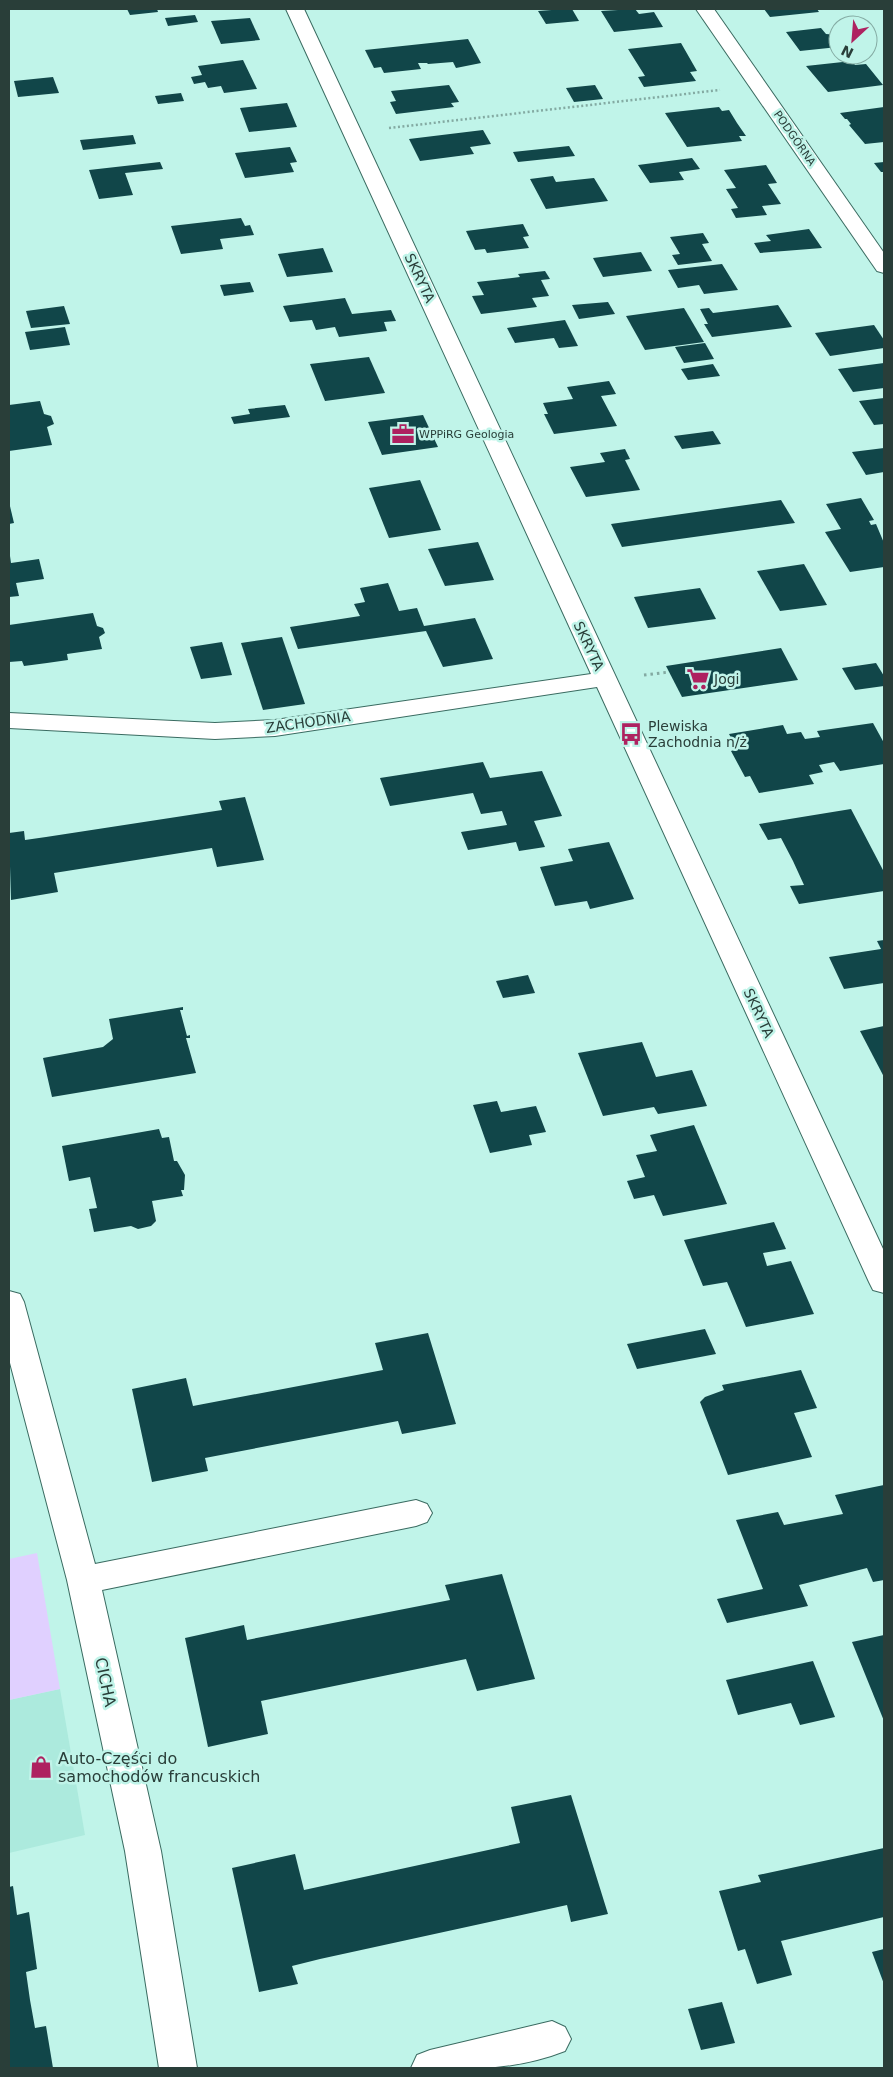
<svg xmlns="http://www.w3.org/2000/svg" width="893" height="2077" font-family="'DejaVu Sans',sans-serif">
	<rect width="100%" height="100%" fill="#c0f4e9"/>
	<path fill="#aceadd" d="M60,1689L85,1835L9,1853V1700Z"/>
	<path fill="#e0d0ff" d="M37,1553L60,1689L9,1700V1559Z"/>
	<g fill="#114649">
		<path d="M127,9H157L158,12L130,15Z"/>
		<path d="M565,9H572L579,21L546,24L538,11Z"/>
		<path d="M635,9L639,14L654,12L663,27L614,32L601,11Z"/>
		<path d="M764,9H817L819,12L770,17Z"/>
		<path d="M195,15L198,22L168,26L165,18Z"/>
		<path d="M250,18L260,40L221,44L211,21Z"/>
		<path d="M821,28L826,34L838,35V47L800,51L786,32Z"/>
		<path d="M468,39L481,63L456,68L453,62L428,64L427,63H418L421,69L384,73L381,67L374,68L365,50Z"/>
		<path d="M681,43L697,71L690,72L696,81L644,87L638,77L645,76L628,49Z"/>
		<path d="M243,60L257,89L224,93L221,86L208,88L205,82L194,84L191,77L202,75L198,66Z"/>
		<path d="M852,61L855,65L866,64L883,85L828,92L806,66Z"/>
		<path d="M53,77L59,93L18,97L14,81Z"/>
		<path d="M449,85L459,102L451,103L454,107L396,114L390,102L396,101L391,91Z"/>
		<path d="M595,85L603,99L574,102L566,88Z"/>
		<path d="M181,93L184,101L158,104L155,96Z"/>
		<path d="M287,103L297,127L249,132L240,108Z"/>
		<path d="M719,107L722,111L729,110L737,123L746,136H739L742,141L687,147L665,113Z"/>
		<path d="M884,107V142L865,144L849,125L851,124L847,119H845L840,113Z"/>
		<path d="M483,130L491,144L470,147L474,154L420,161L409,139Z"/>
		<path d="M133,135L136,144L83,150L80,140Z"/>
		<path d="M569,146L575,156L518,162L513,152Z"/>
		<path d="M290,147L297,162L290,163L294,172L245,178L235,153Z"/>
		<path d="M692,158L700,169L679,172L684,180L650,183L638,165Z"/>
		<path d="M160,162L163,169L125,173L133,195L99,199L89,170Z"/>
		<path d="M884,162V172H881L874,163Z"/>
		<path d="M766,165L777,183L768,184L781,204L762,206L767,215L736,218L731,209L738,208L726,189L736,188L724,170Z"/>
		<path d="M553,176L556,182L594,178L608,201L546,209L530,179Z"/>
		<path d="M241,218L245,226L250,225L254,235L220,239L223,249L181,254L171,226Z"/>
		<path d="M523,224L529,236L523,237L529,248L487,253L485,249L475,250L466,231Z"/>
		<path d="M809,229L822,248L760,253L754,243L771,241L766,235Z"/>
		<path d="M703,233L709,243L702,244L712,261L678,265L672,255L680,254L670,237Z"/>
		<path d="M323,248L333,272L287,277L278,254Z"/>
		<path d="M641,252L652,271L603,277L593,258Z"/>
		<path d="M722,264L738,290L704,294L699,285L678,288L668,270Z"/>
		<path d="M545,271L550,279L541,280L549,296L532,298L537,307L481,314L472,296L484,295L477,282L520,277L518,274Z"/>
		<path d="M250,282L254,292L224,296L220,285Z"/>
		<path d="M345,298L352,314L391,310L396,321L384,322L387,331L339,337L335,327L316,330L312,320L290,322L283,306Z"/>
		<path d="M608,302L615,314L579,319L572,305Z"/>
		<path d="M778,305L792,327L712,337L704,324H708L700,309L709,308L713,313Z"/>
		<path d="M64,306L70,324L31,328L26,311Z"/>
		<path d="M684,308L704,342L645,350L626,316Z"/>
		<path d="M565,320L578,346L559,348L554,338L515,343L507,328Z"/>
		<path d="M874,325L884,340V348L830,356L815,333Z"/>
		<path d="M65,327L70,345L30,350L25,332Z"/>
		<path d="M705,343L714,359L684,363L675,347Z"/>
		<path d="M369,357L385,393L325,401L310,364Z"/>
		<path d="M884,363V388L853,392L838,369Z"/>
		<path d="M713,364L720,376L688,380L681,369Z"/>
		<path d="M609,381L616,394L601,396L617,426L554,434L544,414H548L543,403L573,399L567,387Z"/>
		<path d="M884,398V424L874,425L859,401Z"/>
		<path d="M40,401L44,414L51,416L54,424L47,427L52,445L9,451V405Z"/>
		<path d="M285,405L290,417L234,424L231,417L250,414L248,409Z"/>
		<path d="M423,415L438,447L382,455L368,422Z"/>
		<path d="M713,431L721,444L682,449L674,436Z"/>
		<path d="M884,448V472L866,475L852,452Z"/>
		<path d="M625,449L630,459L625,460L640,490L586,497L570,467L605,462L600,453Z"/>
		<path d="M420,480L441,530L389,538L369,488Z"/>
		<path d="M861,498L874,520L869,521L871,525L876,524L884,543V567L850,572L825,532L841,529L826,504Z"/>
		<path d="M781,500L795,523L622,547L611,524Z"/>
		<path d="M9,502L14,523L9,524Z"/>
		<path d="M478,542L494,580L445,586L428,549Z"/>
		<path d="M10,556L11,563L39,559L44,579L16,583L19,596L9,597Z"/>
		<path d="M804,564L827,605L780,611L757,571Z"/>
		<path d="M388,583L399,611L417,608L424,626L475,618L493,659L443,667L426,631L298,649L290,627L360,616L354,604L365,602L360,588Z"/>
		<path d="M700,588L716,619L648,628L634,597Z"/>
		<path d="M93,613L97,626L103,628L105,633L99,637L102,649L67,654L68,660L47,663L24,666L22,661L9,662V625Z"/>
		<path d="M282,637L305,704L263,710L241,643Z"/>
		<path d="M222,642L232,675L201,679L190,647Z"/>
		<path d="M781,648L798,680L682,697L666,666Z"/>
		<path d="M876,663L884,676V686L855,690L842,668Z"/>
		<path d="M873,723L884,743V764L840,771L834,762L819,765L823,772L809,775L814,784L759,793L750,776L745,777L731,751L737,749L729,734L783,725L787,734L801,732L805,739L820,737L817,731Z"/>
		<path d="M483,762L490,778L542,771L562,816L534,821L545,847L519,851L516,842L468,850L461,832L507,825L502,811L481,814L473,793L390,806L380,778Z"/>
		<path d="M245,797L264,860L217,867L212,848L54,873L58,892L11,900L9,833L24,831L25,840L46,837L222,810L219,801Z"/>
		<path d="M851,809L884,872V891L799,904L790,886L804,885L793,861L781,838L768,840L759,824Z"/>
		<path d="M609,842L634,899L590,909L587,901L555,906L540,867L573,861L568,849Z"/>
		<path d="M884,940V983L844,989L829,957L881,949L877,941Z"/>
		<path d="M528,975L535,993L503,998L496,981Z"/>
		<path d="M183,1007V1010H180L187,1036L190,1035V1038H186L196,1073L52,1097L43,1058L103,1047L113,1039L109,1019Z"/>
		<path d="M884,1026V1077L860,1031Z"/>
		<path d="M642,1042L656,1077L692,1070L707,1106L658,1114L654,1107L603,1116L578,1053Z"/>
		<path d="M497,1101L501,1112L536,1106L546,1132L529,1135L532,1145L490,1153L473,1105Z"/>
		<path d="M694,1125L727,1204L663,1216L654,1195L634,1199L627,1181L645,1177L636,1155L657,1151L650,1135Z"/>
		<path d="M159,1129L162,1138L169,1137L174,1161H177L185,1175L184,1190H181L183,1196L152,1201L156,1221L151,1226L138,1229L131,1226L94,1232L89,1209L97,1208L90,1177L69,1181L62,1146Z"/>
		<path d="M774,1222L786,1249L763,1253L767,1266L791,1261L814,1314L746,1327L727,1282L703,1286L684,1240Z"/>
		<path d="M705,1329L716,1354L637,1369L627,1344Z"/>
		<path d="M428,1333L456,1424L402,1434L398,1421L205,1458L208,1471L152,1482L132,1389L186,1378L193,1406L383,1370L375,1343Z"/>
		<path d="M801,1370L817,1408L794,1413L812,1457L728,1475L700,1402L705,1397L724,1390L722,1385Z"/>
		<path d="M884,1485V1580L873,1582L867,1568L799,1585L808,1606L727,1623L717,1599L763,1589L736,1520L778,1512L784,1525L843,1514L835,1495Z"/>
		<path d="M502,1574L535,1679L477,1691L466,1659L261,1701L268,1734L208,1747L185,1638L244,1625L247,1640L450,1600L445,1585Z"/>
		<path d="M884,1635V1721L852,1642Z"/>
		<path d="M813,1661L835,1717L800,1725L791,1703L738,1715L726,1680Z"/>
		<path d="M571,1795L608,1914L571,1922L567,1905L320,1959L292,1966L298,1984L259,1992L232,1868L295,1854L304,1890L520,1843L511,1807Z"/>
		<path d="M884,1848V1917L781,1941L792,1975L757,1984L745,1949L738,1951L719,1891L761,1882L758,1875Z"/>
		<path d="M13,1886L17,1915L29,1912L37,1969L26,1972L30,2000L35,2028L46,2026L53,2068H9V1887Z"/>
		<path d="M884,1949V1984L872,1952Z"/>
		<path d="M722,2002L735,2043L701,2050L688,2009Z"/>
	</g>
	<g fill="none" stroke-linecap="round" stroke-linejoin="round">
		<defs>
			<g id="minor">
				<path d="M286,9H304L884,1251V1293L873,1290L869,1282L597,687L275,736L215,739L9,728V713L215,723L275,720L591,674Z"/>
				<path d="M696,9H714L884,253V273L877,271Z"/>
				<path d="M9,1291L20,1294L24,1302L95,1564L416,1500L427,1504L432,1513L427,1522L416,1526L102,1590L161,1851L197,2068H159L125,1851L67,1580L9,1359Z"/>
				<path d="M552,2021L565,2027L571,2039L565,2051C517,2070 463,2071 411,2068L417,2055L430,2050Z"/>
			</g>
		</defs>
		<use href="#minor" stroke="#3a6b61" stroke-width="2"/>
		<path stroke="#83aaa2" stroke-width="2.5" stroke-dasharray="2 2.5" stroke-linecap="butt" d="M389,128L720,90"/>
		<path stroke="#83aaa2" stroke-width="3" stroke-dasharray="2.5 4" stroke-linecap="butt" d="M644,675L669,672"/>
		<use href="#minor" fill="#fff" fill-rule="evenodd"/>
	</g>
	<defs>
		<symbol id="office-bare" viewBox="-9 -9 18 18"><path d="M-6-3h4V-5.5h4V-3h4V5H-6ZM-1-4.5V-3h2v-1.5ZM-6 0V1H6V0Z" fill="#ae2260" stroke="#c0f4e9" stroke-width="2.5" paint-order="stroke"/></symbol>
		<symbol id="supermarket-bare" viewBox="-9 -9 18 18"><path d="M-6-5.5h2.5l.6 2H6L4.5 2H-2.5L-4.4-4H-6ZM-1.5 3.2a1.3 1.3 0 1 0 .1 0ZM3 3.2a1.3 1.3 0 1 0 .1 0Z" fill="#ae2260" stroke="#c0f4e9" stroke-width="2.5" paint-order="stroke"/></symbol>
		<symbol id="bus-bare" viewBox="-9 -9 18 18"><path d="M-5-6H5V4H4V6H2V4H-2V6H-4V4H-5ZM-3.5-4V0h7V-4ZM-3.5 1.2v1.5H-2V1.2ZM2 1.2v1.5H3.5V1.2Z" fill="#ae2260" stroke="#c0f4e9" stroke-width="2.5" paint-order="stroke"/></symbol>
		<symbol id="shop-bare" viewBox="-9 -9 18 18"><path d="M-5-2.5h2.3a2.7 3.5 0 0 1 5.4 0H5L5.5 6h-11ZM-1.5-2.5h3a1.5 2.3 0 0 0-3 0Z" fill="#ae2260" stroke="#c0f4e9" stroke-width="2.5" paint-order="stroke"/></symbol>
	</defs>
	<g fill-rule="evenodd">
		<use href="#office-bare" x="387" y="418" width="32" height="32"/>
		<use href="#supermarket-bare" x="682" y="663" width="32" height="32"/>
		<use href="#bus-bare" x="615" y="718" width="32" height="32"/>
		<use href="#shop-bare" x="25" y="1751" width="32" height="32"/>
	</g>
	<g text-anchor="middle" stroke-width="5" stroke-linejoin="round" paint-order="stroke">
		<g font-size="11" fill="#293e39" stroke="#c0f4e9">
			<text transform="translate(795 138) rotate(55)" y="4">PODGÓRNA</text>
		</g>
		<g font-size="11" fill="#293e39" stroke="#c0f4e9" text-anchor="start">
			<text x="419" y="438">WPPiRG Geologia</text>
		</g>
		<g font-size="14" fill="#293e39" stroke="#c0f4e9">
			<text transform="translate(420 278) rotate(65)" y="5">SKRYTA</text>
			<text transform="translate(589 646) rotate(65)" y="5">SKRYTA</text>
			<text transform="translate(308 722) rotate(-8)" y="5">ZACHODNIA</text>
			<text transform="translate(759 1013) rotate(65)" y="5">SKRYTA</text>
		</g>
		<g font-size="14" fill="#293e39" stroke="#c0f4e9" text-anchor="start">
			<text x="714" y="684">Jogi</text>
			<text x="648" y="731">Plewiska<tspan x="648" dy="16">Zachodnia n/ż</tspan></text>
		</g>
		<g font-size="16" fill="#293e39" stroke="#c0f4e9">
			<text transform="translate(106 1682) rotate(78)" y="6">CICHA</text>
		</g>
		<g font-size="16" fill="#293e39" stroke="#c0f4e9" text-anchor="start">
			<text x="58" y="1764">Auto-Części do<tspan x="58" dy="18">samochodów francuskich</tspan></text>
		</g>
	</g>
	<rect width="893" height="2077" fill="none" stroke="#293e39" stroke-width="20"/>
	<g transform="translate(853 40) rotate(206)"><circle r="24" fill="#c0f4e9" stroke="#84aba3"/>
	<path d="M0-4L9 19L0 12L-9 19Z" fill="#ae2260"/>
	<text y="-8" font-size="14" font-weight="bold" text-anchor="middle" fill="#293e39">N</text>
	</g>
</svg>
